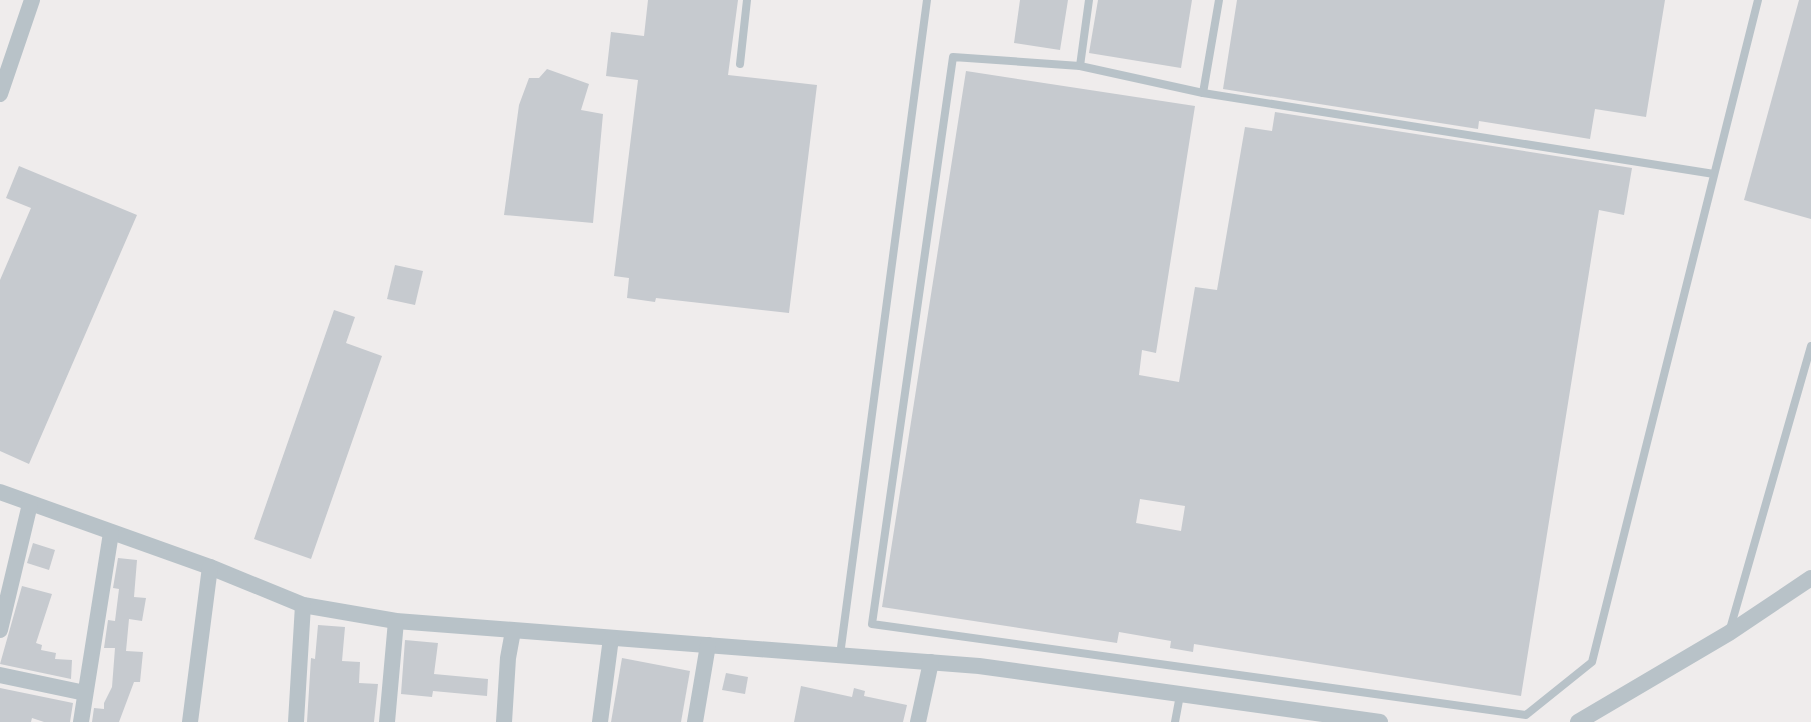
<svg xmlns="http://www.w3.org/2000/svg" width="1811" height="722" font-family="Lato,sans-serif">
	<rect width="100%" height="100%" fill="#efecec"/>
	<g fill="#c6cacf" fill-rule="evenodd">
		<path d="M648,0H738L728,75L817,85L789,313L656,298L655,302L627,298L629,278L614,276L638,80L606,76L611,32L644,36Z"/>
		<path d="M1020,0H1068L1060,50L1014,43Z"/>
		<path d="M1098,0H1192L1181,68L1089,53Z"/>
		<path d="M1237,0H1665L1646,117L1595,109L1590,139L1479,121L1478,129L1223,89Z"/>
		<path d="M1799,0H1811V219L1744,200Z"/>
		<path d="M547,69L589,84L581,110L603,114L593,223L504,215L519,105L529,78H539Z"/>
		<path d="M966,71L1195,106L1156,353L1142,350L1139,375L1179,382L1195,287L1217,290L1245,127L1272,131L1275,112L1632,168L1624,215L1599,210L1521,696L1194,644L1193,652L1170,648L1171,641L1119,632L1117,643L882,607ZM1140,499L1185,506L1181,531L1136,523Z"/>
		<path d="M19,166L137,215L29,464L0,451V280L31,208L6,198Z"/>
		<path d="M395,265L423,271L415,305L387,299Z"/>
		<path d="M334,310L355,317L346,343L382,356L311,559L254,539Z"/>
		<path d="M33,543L55,550L49,570L27,563Z"/>
		<path d="M118,558L137,560L134,597L146,598L142,621L129,619L126,651L143,652L140,682H134L119,722H92L94,708L104,709V703L112,687L115,648H104L108,620L115,621L119,589L113,588Z"/>
		<path d="M22,586L52,594L36,643L42,645L41,650L56,653L55,659L72,660L71,679L0,664Z"/>
		<path d="M318,625L345,627L342,661L360,662L359,683L378,684L374,722H307L311,658L315,659Z"/>
		<path d="M405,640L438,643L434,674L488,679L487,696L433,691L432,697L401,694Z"/>
		<path d="M622,658L690,671L681,722H611Z"/>
		<path d="M726,673L748,677L745,694L722,690Z"/>
		<path d="M801,686L852,697L854,688L865,691L864,696L907,705L903,722H794Z"/>
		<path d="M0,688L73,703L70,722H44L32,718L31,722H0Z"/>
	</g>
	<g fill="none" stroke-linecap="round" stroke-linejoin="round">
		<g stroke="#b8c2c8" stroke-width="8">
			<path d="M740,64L747,0"/>
			<path d="M1080,66L1089,0"/>
			<path d="M1203,93L1219,0"/>
			<path d="M1714,174L1203,93L1080,66L953,57L872,624L1526,715L1592,662L1758,0"/>
			<path d="M1730,629L1811,346"/>
			<path d="M840,655L927,0"/>
			<path d="M1175,722L1180,695"/>
		</g>
		<g stroke="#b8c2c8" stroke-width="16">
			<path d="M0,94L32,0"/>
			<path d="M0,492L210,567L303,605L396,621L979,666L1380,722"/>
			<path d="M0,630L30,504"/>
			<path d="M0,675L85,693"/>
			<path d="M81,722L111,533"/>
			<path d="M190,722L210,567"/>
			<path d="M296,722L303,605"/>
			<path d="M387,722L396,621"/>
			<path d="M504,722L508,658L513,631"/>
			<path d="M600,722L611,638"/>
			<path d="M695,722L708,645"/>
			<path d="M918,722L931,662"/>
			<path d="M1578,722L1729,633L1811,578"/>
		</g>
	</g>
</svg>
